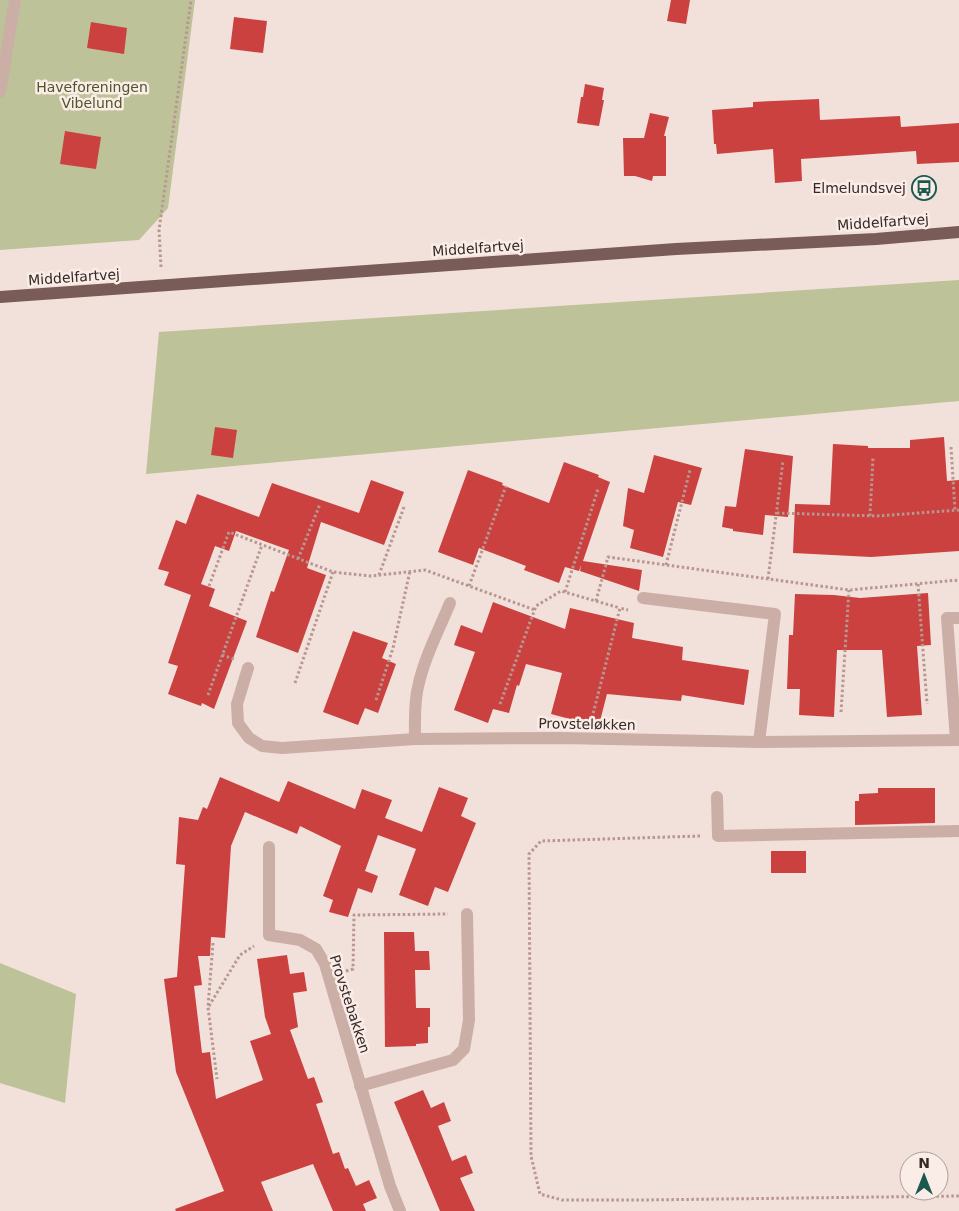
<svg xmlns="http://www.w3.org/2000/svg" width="959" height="1211" font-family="'DejaVu Sans',sans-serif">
	<rect width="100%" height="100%" fill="#f2e1da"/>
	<g fill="#bec299">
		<path d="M0,0H195L168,208L139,240L0,250Z"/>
		<path d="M959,280V401L146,474L159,332Z"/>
		<path d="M0,963L76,994L65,1103L0,1083Z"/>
	</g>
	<g fill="#ca4140">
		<path d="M671,0H690L686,24L667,21Z"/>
		<path d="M234,17L267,21L263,53L230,49Z"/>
		<path d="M91,22L127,28L124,54L87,48Z"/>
		<path d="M585,84L604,88L602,100H604L599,126L577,123L581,97H583Z"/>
		<path d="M819,99L820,120L900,116L901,127L959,123V162L917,164L916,151L801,159L802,181L775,183L773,149L717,154L716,144H714L712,110L753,107V102Z"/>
		<path d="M650,113L669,117L664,136H666V176H653L652,181L635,176H624L623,138H644Z"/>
		<path d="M65,131L101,137L96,169L60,164Z"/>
		<path d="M215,427L237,430L233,458L211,455Z"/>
		<path d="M944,437L947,481L959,480V551L871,557L793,553L795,504L830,505L833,444L868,446V448H910V440Z"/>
		<path d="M745,449L793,456L788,517L765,515L763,535L733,531V529L722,527L725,506L736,507Z"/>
		<path d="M654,455L702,468L691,505L678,502L663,557L630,548L634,530L623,526L628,488L644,493Z"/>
		<path d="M564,462L599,475L598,477L610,482L583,561L642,570L639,591L580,571L581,565L579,571L565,567L559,583L524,570L526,566L479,548L473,565L438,552L468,470L503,483L502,485L549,503Z"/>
		<path d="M371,480L404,492L384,545L321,522L307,568L326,575L298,653L256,637L271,591L274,592L289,550L236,531L229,551L215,546L201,584L215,589L209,606L247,621L214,709L202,703L201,706L168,694L178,666L168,663L191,595L164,585L169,572L158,569L176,520L186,524L197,494L259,517L272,483L359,513Z"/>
		<path d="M928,593L931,645L917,646L922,715L887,717L882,650H837L834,717L799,715L800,689H787L789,635H793L795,594L834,595L860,598Z"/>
		<path d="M493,602L565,629L570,608L634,623L632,638L683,647L682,660L749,670L744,705L682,695L681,701L607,694L599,725L585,721V723L551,714L562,673L526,664L519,686L517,685L509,713L493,709L488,723L454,710L475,652L454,645L461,625L482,633Z"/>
		<path d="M353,631L388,643L382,658L396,664L378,713L365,708L358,725L323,712Z"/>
		<path d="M220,777L279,802L288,781L355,809L362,789L392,800L385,818L422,832L439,787L468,798L461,816L476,823L448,892L435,887L428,906L399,895L416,849L378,835L365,871L378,876L372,893L358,888L348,917L329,912L333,900L323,896L341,846L300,826L297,834L245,812L231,846L225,938L211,937L210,956H198L202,985L194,986L202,1053L210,1052L216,1099L263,1080L250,1041L271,1034L265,1017L257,959L287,955L290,974L304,972L307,991L293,993L298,1027L290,1030L308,1079L314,1077L323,1102L316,1104L333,1154L339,1152L345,1169L348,1168L356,1186L369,1180L377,1198L363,1204L366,1211H333L313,1164L261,1182L273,1211H176L175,1209L224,1191L176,1072L164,979L177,977L185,865L176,864L179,817L198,820L203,807L207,809Z"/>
		<path d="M878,788H935V823L855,825V801H859V794L878,793Z"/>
		<rect x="771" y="851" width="35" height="22"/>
		<path d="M384,932H414L415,951H429L430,970H415L416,1008H430V1027H428V1043L416,1044V1046L385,1047Z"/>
		<path d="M423,1090L431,1108L444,1102L451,1121L438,1126L452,1161L466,1155L473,1173L460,1178L475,1211H440L394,1102Z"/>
	</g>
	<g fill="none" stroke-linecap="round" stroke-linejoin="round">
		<g stroke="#b7978f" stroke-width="3" stroke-dasharray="2.5 2.5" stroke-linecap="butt">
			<path d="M161,267L159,230L191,0"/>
			<path d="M951,447L955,510"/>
			<path d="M777,513L877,516L959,510"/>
			<path d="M870,516L873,457"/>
			<path d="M298,559L320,504"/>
			<path d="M666,565L690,470"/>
			<path d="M379,575L404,507"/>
			<path d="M768,579L783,461"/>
			<path d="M918,584L927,704"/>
			<path d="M209,586L229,532L333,572L371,576L425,570L535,610"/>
			<path d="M469,586L506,486"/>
			<path d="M565,592L598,489"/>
			<path d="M596,601L608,557L849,590L959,580"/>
			<path d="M222,655L234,659"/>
			<path d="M295,683L333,572"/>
			<path d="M208,695L262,545"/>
			<path d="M376,700L393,648L410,571"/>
			<path d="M500,704L536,606L561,591L620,608"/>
			<path d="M841,712L849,590"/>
			<path d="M592,718L620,608L628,610"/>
			<path d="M700,836L541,841L529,854L531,1156L540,1194L562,1200H643L959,1196"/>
			<path d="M213,943L208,1007L217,1079"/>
			<path d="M346,971L353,969L354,915L448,914"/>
			<path d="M209,1006L240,955L254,946"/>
		</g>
		<g stroke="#cbaea5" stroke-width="12">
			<path d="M0,92L15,0"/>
			<path d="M643,598L775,614L759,742"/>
			<path d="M248,668L237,704L238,723L249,738L262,746L282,748L415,739L561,738L759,742L959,740"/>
			<path d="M415,739C415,721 414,704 418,687C424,658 439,630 450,603"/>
			<path d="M956,740L947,618H959"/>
			<path d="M717,797L718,836L959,831"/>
			<path d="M269,847V935L300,940L316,949L325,964L390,1186L400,1211"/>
			<path d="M360,1086L453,1060L464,1049L469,1020L467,914"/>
		</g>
		<path stroke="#795b57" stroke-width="12" d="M0,297L676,249L876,239L959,232"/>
	</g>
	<defs>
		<symbol id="bus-ring" viewBox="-11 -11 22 22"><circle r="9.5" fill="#faece6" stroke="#1b594f" stroke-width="1.5"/><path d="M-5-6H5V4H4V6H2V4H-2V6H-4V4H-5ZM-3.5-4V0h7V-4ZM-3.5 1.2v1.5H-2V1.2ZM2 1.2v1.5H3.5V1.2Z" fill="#1b594f"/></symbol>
	</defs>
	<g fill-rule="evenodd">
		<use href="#bus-ring" x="910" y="174" width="28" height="28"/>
	</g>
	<g text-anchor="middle" stroke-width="5" stroke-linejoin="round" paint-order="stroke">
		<g font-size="14" fill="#50552a" stroke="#faece6">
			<text x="92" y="92">Haveforeningen<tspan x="92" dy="16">Vibelund</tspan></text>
		</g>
		<g font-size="14" fill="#362827" stroke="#faece6" text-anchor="end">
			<text x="906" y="193">Elmelundsvej</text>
		</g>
		<g font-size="14" fill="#362827" stroke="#faece6">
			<text transform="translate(883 222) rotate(-4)" y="5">Middelfartvej</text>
			<text transform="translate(478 248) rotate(-4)" y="5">Middelfartvej</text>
			<text transform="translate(74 277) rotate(-4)" y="5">Middelfartvej</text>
			<text transform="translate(587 724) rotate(1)" y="5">Provsteløkken</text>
			<text transform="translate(350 1004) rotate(72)" y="5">Provstebakken</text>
		</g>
	</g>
	<g transform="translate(924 1176)"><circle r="24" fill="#faece6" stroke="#ac9e9a"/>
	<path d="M0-4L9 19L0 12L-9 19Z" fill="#1b594f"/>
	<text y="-8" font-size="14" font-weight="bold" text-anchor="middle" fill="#362827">N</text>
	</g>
</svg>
